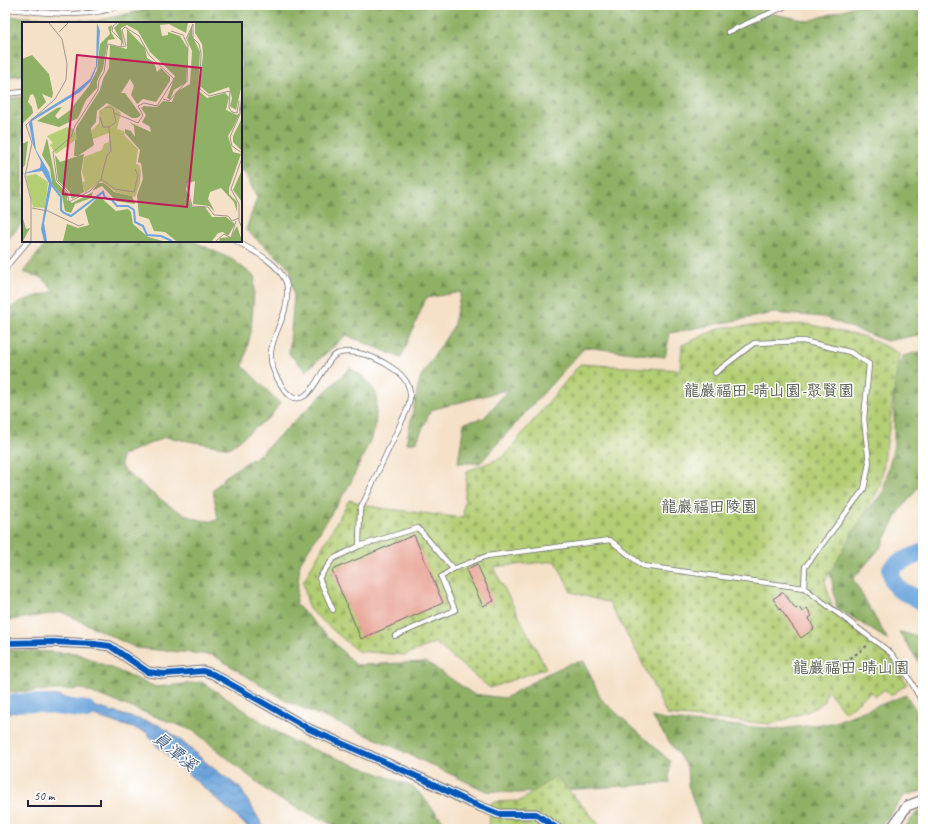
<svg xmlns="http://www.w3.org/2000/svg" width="928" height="834" font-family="Caveat,'LXGW WenKai TC',sans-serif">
	<defs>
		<pattern id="forest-firs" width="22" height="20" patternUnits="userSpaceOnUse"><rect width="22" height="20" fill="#8fb165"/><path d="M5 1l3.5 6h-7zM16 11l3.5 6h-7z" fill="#749054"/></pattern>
		<pattern id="cemetery-stones" width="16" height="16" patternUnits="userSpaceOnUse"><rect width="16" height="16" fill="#b4ce73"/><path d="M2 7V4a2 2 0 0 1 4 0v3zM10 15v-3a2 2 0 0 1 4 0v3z" fill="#9ab164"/></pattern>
		<pattern id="water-waves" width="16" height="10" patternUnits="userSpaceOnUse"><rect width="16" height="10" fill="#6ca4db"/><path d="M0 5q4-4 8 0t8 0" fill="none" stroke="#5885b3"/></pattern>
	</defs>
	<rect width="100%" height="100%" fill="#fff"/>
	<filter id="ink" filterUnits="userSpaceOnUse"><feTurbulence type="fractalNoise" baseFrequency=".025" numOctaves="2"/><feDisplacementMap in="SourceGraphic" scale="8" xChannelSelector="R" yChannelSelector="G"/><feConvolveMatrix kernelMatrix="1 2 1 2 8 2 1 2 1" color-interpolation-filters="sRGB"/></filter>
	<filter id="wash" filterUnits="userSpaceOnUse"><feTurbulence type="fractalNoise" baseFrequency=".012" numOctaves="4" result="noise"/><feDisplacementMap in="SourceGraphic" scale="16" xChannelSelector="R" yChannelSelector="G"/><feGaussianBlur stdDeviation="0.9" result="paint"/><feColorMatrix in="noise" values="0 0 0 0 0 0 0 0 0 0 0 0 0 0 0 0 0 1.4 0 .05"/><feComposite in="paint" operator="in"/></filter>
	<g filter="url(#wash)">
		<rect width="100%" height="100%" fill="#f5e1c8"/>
		<g fill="url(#forest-firs)" stroke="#586a50">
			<path d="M152,5H764L769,13L809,21L858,5H923V334L887,341L823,317L774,313L670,333L665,357L585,347L480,463H458L464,423L484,418L509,389L431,410L416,443H406L420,378L453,327L461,292L426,298L401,358L346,335L306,371L289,354L294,296L290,268L246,230L257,198L245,173L241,172V23H23V75L5,77V16L96,21L149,9Z"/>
			<path d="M23,97V222L5,243V99Z"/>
			<path d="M48,241H193L233,260L255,277L251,331L243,366L280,403L271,416L229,448L165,437L121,456V467C144,486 187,528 218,520L213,490L227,475L260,454L350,368L365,378L377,395L375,430L350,484L300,563L296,604L356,665L427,662L473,694L505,698L548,673L572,663L584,661L601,699L670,761L669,783L518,793L486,791L381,741L288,702L213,655L136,648L62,612L5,621V312L21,301L54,291L42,278L23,272Z"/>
			<path d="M923,351V484L919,486L899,512L881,547L853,579L888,640L837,608L829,566L856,525L883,492L894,445V372L903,356Z"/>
			<path d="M899,632L923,637V671L922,667Z"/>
			<path d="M5,650L76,653L156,687L202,682L291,741L414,787L450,829H342L275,797L194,731L82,689L5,692Z"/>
			<path d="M906,695L923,720V791L905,795L879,829H703L688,785L687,767L652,717L664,720L779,729L832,723Z"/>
			<path d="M922,806L923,829H903Z"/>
		</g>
		<g fill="url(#cemetery-stones)" stroke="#6b7857">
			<path d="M807,324L865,337L899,353L890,423L880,487L825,581L834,614L889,656L907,684L890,696L885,689L875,697L871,692L845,712L827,689L824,702L809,711L771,724L667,715L639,656L609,603L571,592L556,561L493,567L546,668L490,688L435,643L405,655L357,651L309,609L303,582L349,500L380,508L463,518L467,471L503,457L580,364L680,370L682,345L722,327Z"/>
			<path d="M556,776L603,829H488L492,802L520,801Z"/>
		</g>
		<path fill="url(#water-waves)" stroke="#47638b" d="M5,695L58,696L159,725L178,738L209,765L240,788L265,829H250L156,745L146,732L55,704L5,714Z"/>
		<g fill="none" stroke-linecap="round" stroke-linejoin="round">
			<g stroke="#6ca4db" stroke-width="18">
				<path d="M923,552L898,563L891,569C892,594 905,590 923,602"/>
				<path d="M5,704L27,702L87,710"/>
			</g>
		</g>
		<g id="blocks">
			<g fill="#e8a193">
				<path d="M414,535L443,603L361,639L332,570Z"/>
				<path d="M477,564L494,601L483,606L466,570Z"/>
				<path d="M783,592L796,609L799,607L802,612L807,608L812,616L809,618L814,629L801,638L773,599Z"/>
			</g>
		</g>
	</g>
	<g filter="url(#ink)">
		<use href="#blocks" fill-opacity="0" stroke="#6c656c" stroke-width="1"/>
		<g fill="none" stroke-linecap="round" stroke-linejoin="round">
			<defs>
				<g id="lane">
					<path d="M5,9C41,11 86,21 120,5"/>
					<path d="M728,32L788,5"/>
					<path d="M5,94L23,92"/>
					<path d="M236,241C253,251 276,261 285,280C287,283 287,288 287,291C289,327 255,345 280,383C283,388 286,394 292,397C311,406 322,365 334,356C352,343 398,365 407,383C412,392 410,401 407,410L360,510L359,546"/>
					<path d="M5,268L28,241"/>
					<path d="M715,373L754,343L803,341L850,352L869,364L864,419L869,463L864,489L805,567L804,588"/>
					<path d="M333,610L319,578L333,559L359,546L418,528L453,569L487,556L610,540L643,566L804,588L891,653L908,676L923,704"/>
					<path d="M395,636L455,610L441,577L453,569"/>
				</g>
				<g id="street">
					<path d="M5,643L53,642L95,644L110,646L148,672L164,674L203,671L213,674L309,729L425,780L469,802L499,814H536L558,829"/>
					<path d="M891,829L907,806L923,800"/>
				</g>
			</defs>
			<use href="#lane" stroke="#6c656c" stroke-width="6"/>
			<use href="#street" stroke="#6c656c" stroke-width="11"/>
			<path stroke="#6c656c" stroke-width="2" stroke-dasharray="3 3" stroke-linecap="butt" d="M831,673L868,645"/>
			<use href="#lane" stroke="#fff" stroke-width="4.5"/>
			<use href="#street" stroke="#fff" stroke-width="9"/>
			<defs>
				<path id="cycleway" d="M5,643L53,642L95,644L110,646L148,672L164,674L203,671L213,674L309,729L425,780L469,802L499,814H536L558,829"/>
			</defs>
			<use href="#cycleway" stroke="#fff" stroke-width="8"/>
			<use href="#cycleway" stroke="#0057b8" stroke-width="6"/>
		</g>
	</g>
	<g text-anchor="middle" stroke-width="3" stroke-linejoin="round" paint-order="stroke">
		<g font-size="16" fill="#555e4f" stroke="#fff">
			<text x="769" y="396">龍巖福田-晴山園-聚賢園</text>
			<text x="709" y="512">龍巖福田陵園</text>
			<text x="851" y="673">龍巖福田-晴山園</text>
		</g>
		<g font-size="17" font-style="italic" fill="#435c83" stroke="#fff">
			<text transform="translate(175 751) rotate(40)" y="6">員潭溪</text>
		</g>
	</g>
	<g transform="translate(22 22)">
		<rect width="220" height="220" fill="#f5e1c8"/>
		<path d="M14,152L26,160L23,186L11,185L4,154Z" fill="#b4ce73"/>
		<path d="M97,1H166L164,11L147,2L138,3L140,14L146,13V10L158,14L166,27L164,61L152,68L148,78L145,76L153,54L128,30L116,9L105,3L99,6L102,24L92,6ZM173,1H220V62L214,88L208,84L210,76L207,65L187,72L178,64L181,32L180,22L173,11ZM90,3L89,10L93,17L86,18L81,47L75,59V66L64,78L56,96L37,105L15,99L35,86L40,85L33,94L36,97L48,88L67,64L75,48L78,22L88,12L86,5ZM170,4V13L178,30L176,68L185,76L203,71L207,75L204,88L215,93L217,91V81L218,88L217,93L212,104L206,114L211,130L219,132L207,166V172L215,180V190L212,180L199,166L188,170L186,177L193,190L187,184L171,182L173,159L166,161L164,167L170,185H183L190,195H204L213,202L206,214L201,210L196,211L190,219H154L143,210L132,209L127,197L117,194L115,173L121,157L119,141L116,140L118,128L103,111V107L109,109L113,115L112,104L107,100L129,110L128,105L120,100L124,93L119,86L122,84L135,85L141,79L150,80L154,70L168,62L170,29L165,18ZM105,7L123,26L125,36L132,40L135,50L139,46L148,55V59L134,80L121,77L115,82L109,73L112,64L108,57L99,71H103L119,93L115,96H110L85,81L75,89L74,100L69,106L72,123L56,134H52L54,106L78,68L81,57L87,46L88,23L105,27ZM10,33L27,52L31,71L30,76L20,72L24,80L16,88L13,76L11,72L8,73L6,80L10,85L11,91L0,102V37ZM220,96V129L211,120V114ZM25,116L34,160L45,171V178L50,181L71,170L69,176L53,182L49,191L43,189L40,174L30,162L28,146L20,133ZM6,119L3,143L0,147V122ZM62,132L59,151L62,170L50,177L47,169L36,159L33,133L38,140ZM220,148V180L211,168ZM76,161H82L92,170L110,174L113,182L94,179L80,164L70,169ZM77,174L94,189L106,187L109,190L111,202L126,215L141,219H41L45,202L56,206L67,203L63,188ZM0,193L4,207L8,206L1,219ZM215,204L220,219H197L198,216L209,215Z" fill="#8fb165"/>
		<path d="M88,82L99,91L95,107L102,109L103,114L116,127L114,142L117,143L119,149L118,161L113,175L93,170L80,160L75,161L63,171L62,168L60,161L63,159L60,150L62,135L80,128L82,122L87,120V111L71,117L69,109L77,101V89ZM45,105L52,107L55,117L34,132L28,123L31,121L25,114Z" fill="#b4ce73"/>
		<path d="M75,1L78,9L76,35L75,44L69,59L58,70L10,99L14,128L27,150L30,162L22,201L25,219H22L19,207L27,161L20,149L0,152L18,146L19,140L11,123L7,102L9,97L51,71L68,57L74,44Z" fill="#6ca4db"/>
		<path fill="none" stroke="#6ca4db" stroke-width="2" d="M29,162L39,175V188L42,191L49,194L81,170L83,176L90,178L95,184H106L112,188L113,200L121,204L125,213L139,214L150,219"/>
		<path fill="none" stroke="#a19590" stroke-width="1" d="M37,10L46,1M164,17L171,2V16L177,22L179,31L178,67L187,74L208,69L207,86L210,90L215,91L217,79M220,70L218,92L208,115L210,124L220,131M141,77L147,79L165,59L166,24L161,13L149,9M83,86L88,85L91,87L94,100L87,105L89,129L85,133L79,157L68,169L47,180L45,169L35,159L31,130L49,115L53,104L76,68L77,58L82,50L86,22L99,25L100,19L90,9L91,4L95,1M92,91L116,101L121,93L116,84L122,81L135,84L152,57L127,33L117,14L103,5L100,8L104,24L99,25M78,95L81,105H87M220,136L209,167L217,182V199L220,206M163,154L170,184L186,185L192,193L206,194L210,199L217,196M79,157L93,167L112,170L116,153L113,147M10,186L26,189L57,204L62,202M9,219V178L3,154L10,121L4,103L33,77L44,58L45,42L40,17L27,1M194,219L202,212L209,216L214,199"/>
		<path fill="#c2185b" fill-opacity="0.15" stroke="#c2185b" stroke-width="2" d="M55,33L179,46L165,185L41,172Z"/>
		<rect width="220" height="220" fill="none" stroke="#22223b" stroke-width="2"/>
	</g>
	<rect width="928" height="834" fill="none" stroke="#fff" stroke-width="20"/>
	<path d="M28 800v6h73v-6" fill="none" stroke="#22223b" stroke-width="2"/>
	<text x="34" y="800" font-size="12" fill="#22223b" stroke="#ffffff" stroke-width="3" paint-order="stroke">50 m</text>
</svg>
